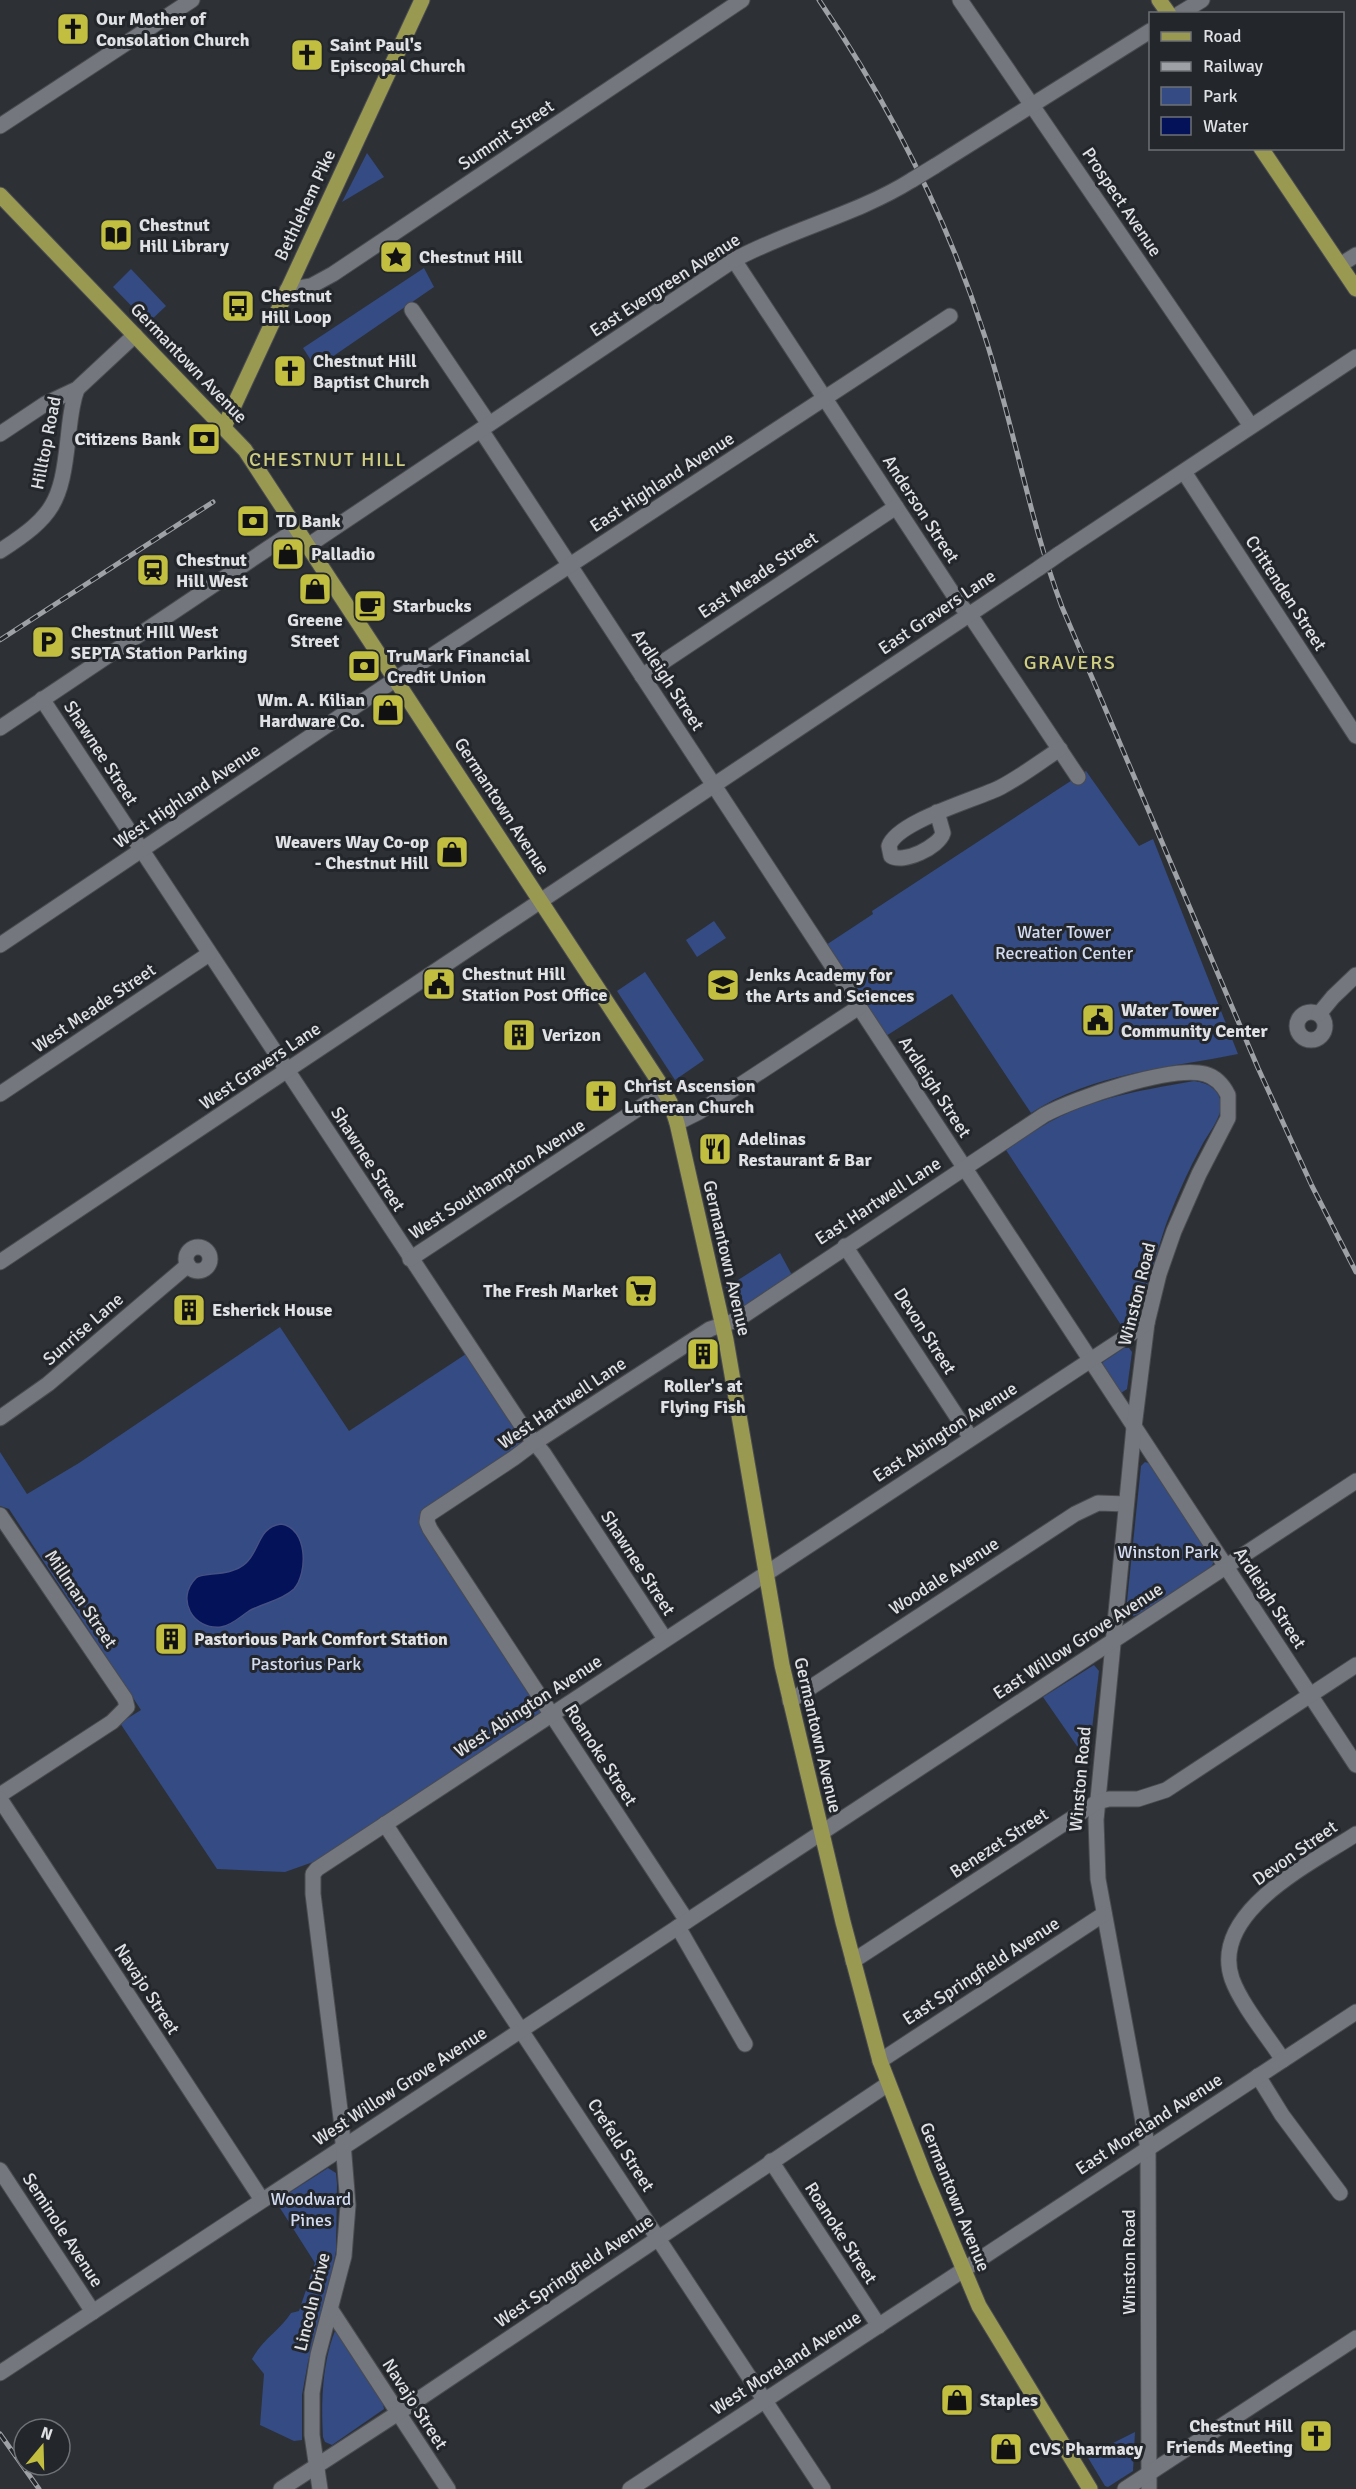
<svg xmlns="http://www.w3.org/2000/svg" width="1356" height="2489" font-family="Signika,sans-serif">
	<rect width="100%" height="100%" fill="#2d3035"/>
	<g fill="#344b83">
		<path d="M367,153L384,177L342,202Z"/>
		<path d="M424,268L434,287L316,368L303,348Z"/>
		<path d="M131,269L166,306L148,323L113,287Z"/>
		<path d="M1086,771L1139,846L1153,839L1238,1054C1169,1068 1092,1073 1031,1113L952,994L886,1036L826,945L873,914L872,911Z"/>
		<path d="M714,921L726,938L697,957L686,940Z"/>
		<path d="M645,972L704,1060L675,1080L617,991Z"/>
		<path d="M1194,1081C1209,1083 1221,1090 1221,1107C1220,1120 1207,1135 1201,1147C1189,1169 1179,1191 1170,1214C1157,1244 1146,1310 1123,1328L1006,1150C1024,1138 1042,1125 1061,1116C1103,1096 1149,1089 1194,1081Z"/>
		<path d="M780,1253L792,1275L739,1310H733L731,1308L725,1284L735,1282Z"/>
		<path d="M280,1327L349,1431L466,1354L524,1436L525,1443L427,1509L444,1563L541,1712L316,1861L285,1872L217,1869L120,1723L141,1710L9,1509L0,1506V1452L27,1494L79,1463Z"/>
		<path d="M1124,1348H1129L1132,1352L1127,1389L1121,1393L1102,1366L1103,1362Z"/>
		<path d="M1145,1462L1151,1464L1214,1562L1211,1567L1139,1614L1130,1617L1127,1615L1126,1611L1141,1466Z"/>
		<path d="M1094,1665L1099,1671L1088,1762L1043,1697Z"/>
		<path d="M328,2168L336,2173L337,2184L336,2251L326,2299L308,2362L302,2395V2440L294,2441L260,2425L264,2374L252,2359C262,2340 280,2330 291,2313L299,2311L315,2263L280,2208L273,2203Z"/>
		<path d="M335,2331H340L382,2399L384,2409L332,2445L325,2442L323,2437C321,2402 322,2364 335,2331Z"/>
		<path d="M1135,2432L1133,2471L1108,2487L1105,2486L1087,2456Z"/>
	</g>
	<path fill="#041359" stroke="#465183" stroke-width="1.5" d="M281,1524C308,1528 308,1573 294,1589C281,1601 263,1603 249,1611C240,1617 231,1626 221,1627C193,1630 175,1599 196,1578C202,1571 230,1578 246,1563C260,1550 258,1527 281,1524Z"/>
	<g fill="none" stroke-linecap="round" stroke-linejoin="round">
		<defs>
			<g id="minor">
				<path d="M960,0L1251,426"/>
				<path d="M1179,14L1202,0"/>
				<path d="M0,126L192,0"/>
				<path d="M935,166L1150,31"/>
				<path d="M734,260L959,603L974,621L1078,777"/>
				<path d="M1340,265L1356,255"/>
				<path d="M287,290L311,286L333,274L742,0"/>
				<path d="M412,310L489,424"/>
				<path d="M481,430L1356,1765"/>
				<path d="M0,434L45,404L77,389L135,335"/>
				<path d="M1184,472L1356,736"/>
				<path d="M309,545L734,260C791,229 856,215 912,180"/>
				<path d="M0,551C54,516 61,503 68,439C70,422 71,405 77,389"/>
				<path d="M1059,554L1356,357"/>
				<path d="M642,676L896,507"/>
				<path d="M42,699L526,1432L544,1454L665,1639"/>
				<path d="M0,728L297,529"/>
				<path d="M937,812L943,833C939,847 903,864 891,856L889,846C897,821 978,799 1001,787C1022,776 1041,761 1060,749"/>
				<path d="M0,945L384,687L950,316"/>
				<circle cx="1311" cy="1026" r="14"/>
				<path d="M1319,1014L1333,997L1356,975"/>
				<path d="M0,1094L209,954"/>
				<path d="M677,1123L699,1112L859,1007"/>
				<path d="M845,1246L971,1438"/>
				<circle cx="198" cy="1259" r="12"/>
				<path d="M410,1259L665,1091"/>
				<path d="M0,1262L1039,568"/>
				<path d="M0,1418L48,1384L188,1265"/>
				<path d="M0,1515L125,1699L127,1707L112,1722L0,1795"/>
				<path d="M790,1701L1075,1514L1098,1503L1126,1504"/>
				<path d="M0,1799L262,2200"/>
				<path d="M385,1824L823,2489"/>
				<path d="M687,1921L430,1529L427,1522L428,1515L514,1458L534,1443L710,1329L737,1320L1044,1115C1075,1098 1172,1065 1205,1074C1216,1077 1223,1085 1228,1095V1118L1199,1174L1174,1231L1159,1274L1147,1323L1134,1427L1096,1820L1098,1879L1148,2149L1149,2489"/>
				<path d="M678,1927L745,2044"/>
				<path d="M853,1961L1097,1802L1109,1799H1138L1166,1790L1356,1665"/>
				<path d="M1283,2060C1268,2037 1241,2004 1232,1979C1209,1912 1312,1863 1356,1834"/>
				<path d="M880,2061L1104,1914"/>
				<path d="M1258,2076L1282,2115L1340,2193"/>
				<path d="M771,2161L879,2326"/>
				<path d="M0,2170L93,2312"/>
				<path d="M331,2310L448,2489"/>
				<path d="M0,2373L1356,1481"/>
				<path d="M281,2489L398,2413L888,2084"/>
				<path d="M320,2489L312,2435V2393L318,2355L344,2256L348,2205L341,2118L313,1894V1874L317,1869L1147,1323"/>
				<path d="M630,2489L1356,2012"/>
				<path d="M1125,2489L1356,2338"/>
			</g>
			<g id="major">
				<path d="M1159,0L1169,14"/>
				<path d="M1261,148L1356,289"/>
				<path d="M0,195L245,450L659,1082L670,1102L677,1123L726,1340L782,1665L843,1922L880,2061L925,2177L979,2306L1090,2489"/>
				<path d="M224,427L422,0"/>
			</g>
		</defs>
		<use href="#minor" stroke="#4a4c51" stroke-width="17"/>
		<use href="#major" stroke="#4a4c51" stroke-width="17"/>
		<use href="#minor" stroke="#74777d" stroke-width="15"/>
		<use href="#major" stroke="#999951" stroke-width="15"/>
		<defs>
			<g id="rail">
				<path d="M819,0C889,104 947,217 985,337C1014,426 1029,519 1062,607L1258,1068L1312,1186L1356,1272"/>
				<path d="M0,640L213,502"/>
				<path d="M0,2434L39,2489"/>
			</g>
		</defs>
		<use href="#rail" stroke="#9ea1a5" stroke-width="5"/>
		<use href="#rail" stroke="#23262b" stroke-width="3" stroke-dasharray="9" stroke-linecap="butt"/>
		<defs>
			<g id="minor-bridge">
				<path d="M912,180L935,166"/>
				<path d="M1039,568L1059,554"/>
			</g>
		</defs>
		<use href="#minor-bridge" stroke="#4a4c51" stroke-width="17" stroke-linecap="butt"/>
		<use href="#minor-bridge" stroke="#74777d" stroke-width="15"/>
	</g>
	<defs>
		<symbol id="church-square" viewBox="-11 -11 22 22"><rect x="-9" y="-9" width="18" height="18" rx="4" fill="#c1be40" stroke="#23262b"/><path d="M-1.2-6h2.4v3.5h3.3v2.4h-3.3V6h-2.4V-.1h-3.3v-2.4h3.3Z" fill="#111"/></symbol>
		<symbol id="library-square" viewBox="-11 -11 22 22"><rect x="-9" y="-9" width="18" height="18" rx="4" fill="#c1be40" stroke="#23262b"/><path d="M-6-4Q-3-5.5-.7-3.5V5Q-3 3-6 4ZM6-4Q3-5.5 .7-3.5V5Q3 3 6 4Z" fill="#111"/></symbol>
		<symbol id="sight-square" viewBox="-11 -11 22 22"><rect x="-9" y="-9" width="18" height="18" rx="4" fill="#c1be40" stroke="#23262b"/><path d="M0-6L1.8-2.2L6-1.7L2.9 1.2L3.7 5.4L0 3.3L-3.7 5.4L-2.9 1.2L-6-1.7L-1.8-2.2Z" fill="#111"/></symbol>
		<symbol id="bus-square" viewBox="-11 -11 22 22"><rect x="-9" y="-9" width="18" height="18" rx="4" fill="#c1be40" stroke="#23262b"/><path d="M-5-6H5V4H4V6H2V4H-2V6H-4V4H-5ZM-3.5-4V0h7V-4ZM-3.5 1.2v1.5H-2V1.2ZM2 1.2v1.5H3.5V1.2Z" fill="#111"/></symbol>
		<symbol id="bank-square" viewBox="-11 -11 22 22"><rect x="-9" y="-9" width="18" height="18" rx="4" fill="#c1be40" stroke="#23262b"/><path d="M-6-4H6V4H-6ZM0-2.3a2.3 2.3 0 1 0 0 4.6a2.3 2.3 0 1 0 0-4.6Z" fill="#111"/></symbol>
		<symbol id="shop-square" viewBox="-11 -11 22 22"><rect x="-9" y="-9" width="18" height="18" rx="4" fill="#c1be40" stroke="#23262b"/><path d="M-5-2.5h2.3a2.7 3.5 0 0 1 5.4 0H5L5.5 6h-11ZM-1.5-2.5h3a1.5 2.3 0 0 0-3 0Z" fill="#111"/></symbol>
		<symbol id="station-square" viewBox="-11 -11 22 22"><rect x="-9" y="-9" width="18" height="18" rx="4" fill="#c1be40" stroke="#23262b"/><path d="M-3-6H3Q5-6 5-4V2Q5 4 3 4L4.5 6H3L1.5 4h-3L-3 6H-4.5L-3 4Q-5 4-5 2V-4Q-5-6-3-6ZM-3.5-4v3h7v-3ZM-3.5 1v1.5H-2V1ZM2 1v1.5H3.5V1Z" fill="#111"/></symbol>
		<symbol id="cafe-square" viewBox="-11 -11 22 22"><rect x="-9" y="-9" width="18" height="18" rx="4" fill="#c1be40" stroke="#23262b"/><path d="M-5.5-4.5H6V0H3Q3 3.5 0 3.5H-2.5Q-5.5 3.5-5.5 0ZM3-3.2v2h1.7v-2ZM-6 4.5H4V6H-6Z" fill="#111"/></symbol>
		<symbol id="parking-square" viewBox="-11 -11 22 22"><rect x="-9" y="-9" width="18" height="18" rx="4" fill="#c1be40" stroke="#23262b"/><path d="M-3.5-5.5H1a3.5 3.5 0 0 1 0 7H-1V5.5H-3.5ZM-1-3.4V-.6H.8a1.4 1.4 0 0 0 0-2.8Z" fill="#111"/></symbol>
		<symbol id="civic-square" viewBox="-11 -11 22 22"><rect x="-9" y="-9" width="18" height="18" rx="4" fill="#c1be40" stroke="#23262b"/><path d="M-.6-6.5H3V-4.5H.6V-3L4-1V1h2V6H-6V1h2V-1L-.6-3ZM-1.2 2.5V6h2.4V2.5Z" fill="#111"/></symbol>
		<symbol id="school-square" viewBox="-11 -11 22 22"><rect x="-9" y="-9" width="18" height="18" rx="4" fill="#c1be40" stroke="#23262b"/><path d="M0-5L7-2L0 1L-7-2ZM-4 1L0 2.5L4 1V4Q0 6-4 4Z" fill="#111"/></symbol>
		<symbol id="building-square" viewBox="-11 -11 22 22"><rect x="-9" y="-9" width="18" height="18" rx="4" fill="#c1be40" stroke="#23262b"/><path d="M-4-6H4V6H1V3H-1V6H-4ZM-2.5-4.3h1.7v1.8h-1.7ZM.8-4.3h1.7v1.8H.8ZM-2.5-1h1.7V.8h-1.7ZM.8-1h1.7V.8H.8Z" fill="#111"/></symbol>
		<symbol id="restaurant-square" viewBox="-11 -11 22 22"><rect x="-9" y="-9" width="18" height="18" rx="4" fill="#c1be40" stroke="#23262b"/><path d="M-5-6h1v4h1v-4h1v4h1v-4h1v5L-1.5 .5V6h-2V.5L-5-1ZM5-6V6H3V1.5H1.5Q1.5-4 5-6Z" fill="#111"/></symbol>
		<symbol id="supermarket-square" viewBox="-11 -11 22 22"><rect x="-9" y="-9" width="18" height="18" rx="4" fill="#c1be40" stroke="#23262b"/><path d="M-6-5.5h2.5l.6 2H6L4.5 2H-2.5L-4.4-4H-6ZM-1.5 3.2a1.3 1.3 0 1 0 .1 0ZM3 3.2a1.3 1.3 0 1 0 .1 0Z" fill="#111"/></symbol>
	</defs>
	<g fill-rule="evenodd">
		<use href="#church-square" x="54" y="10" width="38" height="38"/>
		<use href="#church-square" x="288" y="36" width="38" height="38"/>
		<use href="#library-square" x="97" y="216" width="38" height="38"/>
		<use href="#sight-square" x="377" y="238" width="38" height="38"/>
		<use href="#bus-square" x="219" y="287" width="38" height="38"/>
		<use href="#church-square" x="271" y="352" width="38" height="38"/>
		<use href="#bank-square" x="185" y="420" width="38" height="38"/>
		<use href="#bank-square" x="234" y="502" width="38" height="38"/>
		<use href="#shop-square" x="269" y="535" width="38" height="38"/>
		<use href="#station-square" x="134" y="551" width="38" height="38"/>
		<use href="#shop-square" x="296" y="570" width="38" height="38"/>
		<use href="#cafe-square" x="351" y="587" width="38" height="38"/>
		<use href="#parking-square" x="29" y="623" width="38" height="38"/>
		<use href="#bank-square" x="345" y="647" width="38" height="38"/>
		<use href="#shop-square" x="369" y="691" width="38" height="38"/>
		<use href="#shop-square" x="433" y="833" width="38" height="38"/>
		<use href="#civic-square" x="420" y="965" width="38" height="38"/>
		<use href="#school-square" x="704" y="966" width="38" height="38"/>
		<use href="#civic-square" x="1079" y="1001" width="38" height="38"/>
		<use href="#building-square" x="500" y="1016" width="38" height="38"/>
		<use href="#church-square" x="582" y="1077" width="38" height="38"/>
		<use href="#restaurant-square" x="696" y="1130" width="38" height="38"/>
		<use href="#supermarket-square" x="622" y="1272" width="38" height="38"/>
		<use href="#building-square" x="170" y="1291" width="38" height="38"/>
		<use href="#building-square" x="684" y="1335" width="38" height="38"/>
		<use href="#building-square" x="152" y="1620" width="38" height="38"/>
		<use href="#shop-square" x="938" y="2381" width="38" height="38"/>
		<use href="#church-square" x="1297" y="2417" width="38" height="38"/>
		<use href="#shop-square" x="987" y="2430" width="38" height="38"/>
	</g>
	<g text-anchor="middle" stroke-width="6" stroke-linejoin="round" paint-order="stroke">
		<g font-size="18" font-weight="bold" fill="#dfe1e5" stroke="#23262b" text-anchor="start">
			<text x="96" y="25">Our Mother of<tspan x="96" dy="21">Consolation Church</tspan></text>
			<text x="330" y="51">Saint Paul's<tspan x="330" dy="21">Episcopal Church</tspan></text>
			<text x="139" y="231">Chestnut<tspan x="139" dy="21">Hill Library</tspan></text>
			<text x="419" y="263">Chestnut Hill</text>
			<text x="261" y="302">Chestnut<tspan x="261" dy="21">Hill Loop</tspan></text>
			<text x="313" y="367">Chestnut Hill<tspan x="313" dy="21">Baptist Church</tspan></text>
			<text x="181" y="445" text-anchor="end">Citizens Bank</text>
			<text x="276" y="527">TD Bank</text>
			<text x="311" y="560">Palladio</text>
			<text x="176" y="566">Chestnut<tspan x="176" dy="21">Hill West</tspan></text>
			<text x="393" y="612">Starbucks</text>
			<text x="315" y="626" text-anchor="middle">Greene<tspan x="315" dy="21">Street</tspan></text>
			<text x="71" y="638">Chestnut HIll West<tspan x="71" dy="21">SEPTA Station Parking</tspan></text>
			<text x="387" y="662">TruMark Financial<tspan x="387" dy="21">Credit Union</tspan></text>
			<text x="365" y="706" text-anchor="end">Wm. A. Kilian<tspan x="365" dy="21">Hardware Co.</tspan></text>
			<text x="429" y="848" text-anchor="end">Weavers Way Co‑op<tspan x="429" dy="21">- Chestnut Hill</tspan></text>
			<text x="462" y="980">Chestnut Hill<tspan x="462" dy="21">Station Post Office</tspan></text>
			<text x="746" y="981">Jenks Academy for<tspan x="746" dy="21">the Arts and Sciences</tspan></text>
			<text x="1121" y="1016">Water Tower<tspan x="1121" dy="21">Community Center</tspan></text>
			<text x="542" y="1041">Verizon</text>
			<text x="624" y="1092">Christ Ascension<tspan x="624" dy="21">Lutheran Church</tspan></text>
			<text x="738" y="1145">Adelinas<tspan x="738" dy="21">Restaurant &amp; Bar</tspan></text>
			<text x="618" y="1297" text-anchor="end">The Fresh Market</text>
			<text x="212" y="1316">Esherick House</text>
			<text x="703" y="1392" text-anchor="middle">Roller's at<tspan x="703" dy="21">Flying Fish</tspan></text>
			<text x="194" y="1645">Pastorious Park Comfort Station</text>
			<text x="980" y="2406">Staples</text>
			<text x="1293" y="2432" text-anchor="end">Chestnut Hill<tspan x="1293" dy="21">Friends Meeting</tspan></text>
			<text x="1029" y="2455">CVS Pharmacy</text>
		</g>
		<g font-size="18" fill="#dfe1e5" stroke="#23262b">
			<text transform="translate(506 135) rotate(-34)" y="6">Summit Street</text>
			<text transform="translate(1122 202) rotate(56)" y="6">Prospect Avenue</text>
			<text transform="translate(305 205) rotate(-65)" y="6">Bethlehem Pike</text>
			<text transform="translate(665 285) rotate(-33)" y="6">East Evergreen Avenue</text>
			<text transform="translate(189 363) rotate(46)" y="6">Germantown Avenue</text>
			<text transform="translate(46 443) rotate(-79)" y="6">Hilltop Road</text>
			<text transform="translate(662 482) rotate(-33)" y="6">East Highland Avenue</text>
			<text transform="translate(921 509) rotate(57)" y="6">Anderson Street</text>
			<text transform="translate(758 575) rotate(-34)" y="6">East Meade Street</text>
			<text transform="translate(1286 593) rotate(57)" y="6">Crittenden Street</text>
			<text transform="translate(937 612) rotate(-34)" y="6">East Gravers Lane</text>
			<text transform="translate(668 680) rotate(57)" y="6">Ardleigh Street</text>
			<text transform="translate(101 753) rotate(57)" y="6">Shawnee Street</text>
			<text transform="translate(187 796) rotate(-34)" y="6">West Highland Avenue</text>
			<text transform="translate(502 806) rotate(57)" y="6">Germantown Avenue</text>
			<text transform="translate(94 1008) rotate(-34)" y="6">West Meade Street</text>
			<text transform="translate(260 1066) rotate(-34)" y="6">West Gravers Lane</text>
			<text transform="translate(935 1087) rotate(57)" y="6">Ardleigh Street</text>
			<text transform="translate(368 1159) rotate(57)" y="6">Shawnee Street</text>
			<text transform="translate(497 1179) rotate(-33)" y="6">West Southampton Avenue</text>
			<text transform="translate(878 1201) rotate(-33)" y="6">East Hartwell Lane</text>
			<text transform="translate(727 1258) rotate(77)" y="6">Germantown Avenue</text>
			<text transform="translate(1137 1294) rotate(-76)" y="6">Winston Road</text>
			<text transform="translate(83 1329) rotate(-41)" y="6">Sunrise Lane</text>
			<text transform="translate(925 1331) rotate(57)" y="6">Devon Street</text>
			<text transform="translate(562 1403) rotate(-34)" y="6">West Hartwell Lane</text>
			<text transform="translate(945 1432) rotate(-33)" y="6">East Abington Avenue</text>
			<text transform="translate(638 1563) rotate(57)" y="6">Shawnee Street</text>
			<text transform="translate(944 1576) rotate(-33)" y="6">Woodale Avenue</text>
			<text transform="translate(1270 1598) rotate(57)" y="6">Ardleigh Street</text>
			<text transform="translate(81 1599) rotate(56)" y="6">Millman Street</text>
			<text transform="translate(1078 1641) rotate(-33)" y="6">East Willow Grove Avenue</text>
			<text transform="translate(528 1706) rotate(-33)" y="6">West Abington Avenue</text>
			<text transform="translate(818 1735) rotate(77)" y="6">Germantown Avenue</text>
			<text transform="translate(601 1755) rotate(57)" y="6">Roanoke Street</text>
			<text transform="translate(1080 1779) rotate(-85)" y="6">Winston Road</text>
			<text transform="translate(999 1843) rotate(-33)" y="6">Benezet Street</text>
			<text transform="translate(1295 1853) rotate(-35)" y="6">Devon Street</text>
			<text transform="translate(981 1971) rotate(-33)" y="6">East Springfield Avenue</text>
			<text transform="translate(147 1989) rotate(57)" y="6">Navajo Street</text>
			<text transform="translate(400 2086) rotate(-33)" y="6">West Willow Grove Avenue</text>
			<text transform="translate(1149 2124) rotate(-33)" y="6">East Moreland Avenue</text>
			<text transform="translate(621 2145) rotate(57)" y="6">Crefeld Street</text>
			<text transform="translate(955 2197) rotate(68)" y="6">Germantown Avenue</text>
			<text transform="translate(63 2230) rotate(57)" y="6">Seminole Avenue</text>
			<text transform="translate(841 2233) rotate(57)" y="6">Roanoke Street</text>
			<text transform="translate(1129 2262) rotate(-90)" y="6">Winston Road</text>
			<text transform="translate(574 2271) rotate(-34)" y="6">West Springfield Avenue</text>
			<text transform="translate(312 2302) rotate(-76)" y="6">Lincoln Drive</text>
			<text transform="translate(786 2363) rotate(-33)" y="6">West Moreland Avenue</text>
			<text transform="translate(415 2404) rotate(57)" y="6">Navajo Street</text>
		</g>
		<g font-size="18" fill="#d2dbf0" stroke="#23262b">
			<text x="1064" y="938">Water Tower<tspan x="1064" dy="21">Recreation Center</tspan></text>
			<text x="1168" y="1558">Winston Park</text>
			<text x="306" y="1670">Pastorius Park</text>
			<text x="311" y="2205">Woodward<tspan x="311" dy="21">Pines</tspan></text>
		</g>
		<g font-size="20" letter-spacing="1.5" fill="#cfce80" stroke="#23262b">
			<text x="328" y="466">CHESTNUT HILL</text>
			<text x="1070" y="669">GRAVERS</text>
		</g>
	</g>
	<rect x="1149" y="12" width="195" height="138" fill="#23262b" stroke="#6e7175" stroke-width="1.5"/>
	<rect x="1161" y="32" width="30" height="9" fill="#999951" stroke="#6e7175" stroke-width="1.5"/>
	<text x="1203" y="42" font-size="18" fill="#dfe1e5">Road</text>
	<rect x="1161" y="62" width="30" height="9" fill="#9ea1a5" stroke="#6e7175" stroke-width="1.5"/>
	<text x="1203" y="72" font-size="18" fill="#dfe1e5">Railway</text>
	<rect x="1161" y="87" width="30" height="18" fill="#344b83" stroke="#6e7175" stroke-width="1.5"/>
	<text x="1203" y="102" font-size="18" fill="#dfe1e5">Park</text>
	<rect x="1161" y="117" width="30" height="18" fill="#041359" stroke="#6e7175" stroke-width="1.5"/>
	<text x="1203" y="132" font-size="18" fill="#dfe1e5">Water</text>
	<g transform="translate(42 2447) rotate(19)"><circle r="28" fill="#23262b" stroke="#6e7175" stroke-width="1.5"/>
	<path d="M0-4.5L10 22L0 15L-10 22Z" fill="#c1be40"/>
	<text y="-9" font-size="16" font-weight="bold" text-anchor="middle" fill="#dfe1e5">N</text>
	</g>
</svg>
